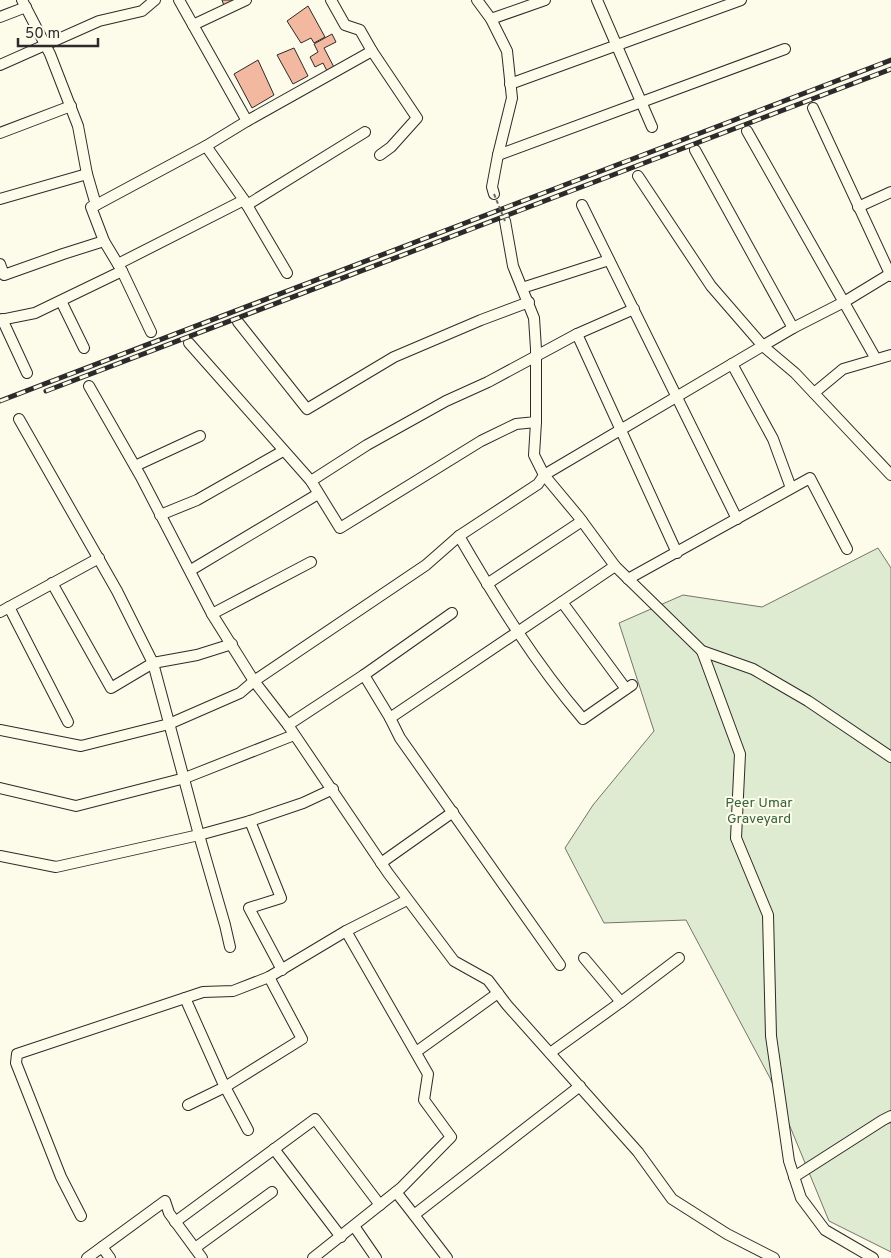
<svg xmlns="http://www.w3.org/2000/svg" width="891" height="1258" font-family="Overpass,sans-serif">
	<rect width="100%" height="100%" fill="#fdfbea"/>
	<path fill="#deebd1" stroke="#74746e" d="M878,548L891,568V1252L829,1221L770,1078L686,920L604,923L565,848L593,805L654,731L619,623L683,595L762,607Z"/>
	<g fill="#f2b8a0" stroke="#2b2b2b">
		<path d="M222,0H237L224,6Z"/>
		<path d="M308,6L325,37L314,43L311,38L301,43L287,21Z"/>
		<path d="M332,34L336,42L324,48L336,71L329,75L323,63L315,67L310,57L318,52L314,44Z"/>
		<path d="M294,48L308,76L293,84L277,55Z"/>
		<path d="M258,60L274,95L252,108L234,74Z"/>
	</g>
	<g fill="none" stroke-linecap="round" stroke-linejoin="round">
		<defs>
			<g id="minor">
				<path d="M22,0L50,54L78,126L87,174L96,205L91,207L104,241L122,271L151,332"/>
				<path d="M179,0L247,121"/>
				<path d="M331,0L345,25L360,30L372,51"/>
				<path d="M477,0L491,19L507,51L512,98L498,155L492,187L494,194"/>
				<path d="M597,0L652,127"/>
				<path d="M0,17L26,7"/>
				<path d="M491,19L545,0"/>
				<path d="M193,25L246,0"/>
				<path d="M0,65L99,21L142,11L155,0"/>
				<path d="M510,84L741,0"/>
				<path d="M813,108L891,276"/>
				<path d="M747,131L876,359"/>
				<path d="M0,133L71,106"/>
				<path d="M206,146L247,121L372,51L417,118L391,147L380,155"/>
				<path d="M498,155L785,49"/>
				<path d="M638,176L711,286L763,346L795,373L891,475"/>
				<path d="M0,199L87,174"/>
				<path d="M96,205L206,146L244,200"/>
				<path d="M247,205L365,132"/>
				<path d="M582,205L737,519"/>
				<path d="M858,207L891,192"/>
				<path d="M0,264L4,275L63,254L104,241"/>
				<path d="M118,264L244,200L287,273"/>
				<path d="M522,288L609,260"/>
				<path d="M61,301L84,348"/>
				<path d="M2,319L27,373"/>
				<path d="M0,320L35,313L122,271"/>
				<path d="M238,322L307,409L394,357L481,320L529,302"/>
				<path d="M793,328L844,302L890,274"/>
				<path d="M577,334L634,309"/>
				<path d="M189,343L311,481L340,528L481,441L516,424L536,422V349L534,318L513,266L505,221"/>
				<path d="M732,364L773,439L791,488"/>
				<path d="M89,386L141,477L212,614L254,681L288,725L388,873L454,961L488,980L507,1005L638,1152L672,1199L727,1234L774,1258"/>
				<path d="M814,393L843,369L891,355"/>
				<path d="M19,419L117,591L153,663L199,835L225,925L230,947"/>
				<path d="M536,422L534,455L544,475L579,517L615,566L562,602L626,689"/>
				<path d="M135,466L200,436"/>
				<path d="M311,481L367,445L446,401L488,382L577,334L677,553"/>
				<path d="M160,515L197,500L283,451"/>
				<path d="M459,536C496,600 535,663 583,719L632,685"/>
				<path d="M615,566L702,651L753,669L808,701L891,757"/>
				<path d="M191,570L318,494"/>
				<path d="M628,579L810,478L847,549"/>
				<path d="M52,583L111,688L153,663L197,655L232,644"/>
				<path d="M487,584L582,521"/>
				<path d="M9,607L68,722"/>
				<path d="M0,612L99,558"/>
				<path d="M212,614L311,562"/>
				<path d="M702,651L740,754L736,838L768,915L771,1036L789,1161L801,1198L825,1230L873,1258"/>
				<path d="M364,675L390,718L400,738L560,965"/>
				<path d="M390,718L562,602"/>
				<path d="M288,725L364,675L452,613"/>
				<path d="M0,730L81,746L169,724L240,693L254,681L426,565L459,536L538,484L544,475L793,328L695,150"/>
				<path d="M0,788L76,806L185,778L294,735"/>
				<path d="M250,821L281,898L249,908L282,970"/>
				<path d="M0,856L56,867L199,835L250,821L303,803L333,789"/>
				<path d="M381,863L453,812"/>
				<path d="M584,958L621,1002L679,958"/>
				<path d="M185,998L223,1083L248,1130"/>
				<path d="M416,1052L498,993"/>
				<path d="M550,1053L621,1002"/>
				<path d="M188,1105L225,1087L302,1039L269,977"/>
				<path d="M274,1149L341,1237"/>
				<path d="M794,1177L883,1120L891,1116"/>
				<path d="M396,1192L414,1215"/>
				<path d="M81,1216L61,1177L16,1063L17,1054L203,992L233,991L269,977L346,931L407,900"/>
				<path d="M175,1222L315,1119L380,1205"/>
				<path d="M354,1226L376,1258"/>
				<path d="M102,1247L110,1258"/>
				<path d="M195,1248L272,1192"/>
				<path d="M87,1258L165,1201L169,1213L202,1258"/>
				<path d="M313,1258L401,1188L451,1137L424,1100L428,1074L346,931"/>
				<path d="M447,1258L414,1215L580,1086"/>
			</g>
		</defs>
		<use href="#minor" stroke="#2b2b2b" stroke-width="12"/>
		<use href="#minor" stroke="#fdfbea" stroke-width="10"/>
		<defs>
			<g id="rail">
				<path d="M46,391L891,69"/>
				<path d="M0,401L891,60"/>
			</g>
		</defs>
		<use href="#rail" stroke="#2b2b2b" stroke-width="5"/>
		<use href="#rail" stroke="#fdfbea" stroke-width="3" stroke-dasharray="9" stroke-linecap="butt"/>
		<path stroke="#6a6964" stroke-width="2" stroke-dasharray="4 2.5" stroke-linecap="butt" d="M494,194L505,221"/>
	</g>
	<g text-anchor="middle" stroke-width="4" stroke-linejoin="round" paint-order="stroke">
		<g font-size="14" fill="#34623c" stroke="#fdfbea">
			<text x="759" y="807">Peer Umar<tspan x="759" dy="16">Graveyard</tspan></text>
		</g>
	</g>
	<path d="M18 38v8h80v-8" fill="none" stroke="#2b2b2b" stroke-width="2.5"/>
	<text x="25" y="38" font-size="15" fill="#2b2b2b" stroke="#fdfbea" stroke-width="4" paint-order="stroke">50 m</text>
</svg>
